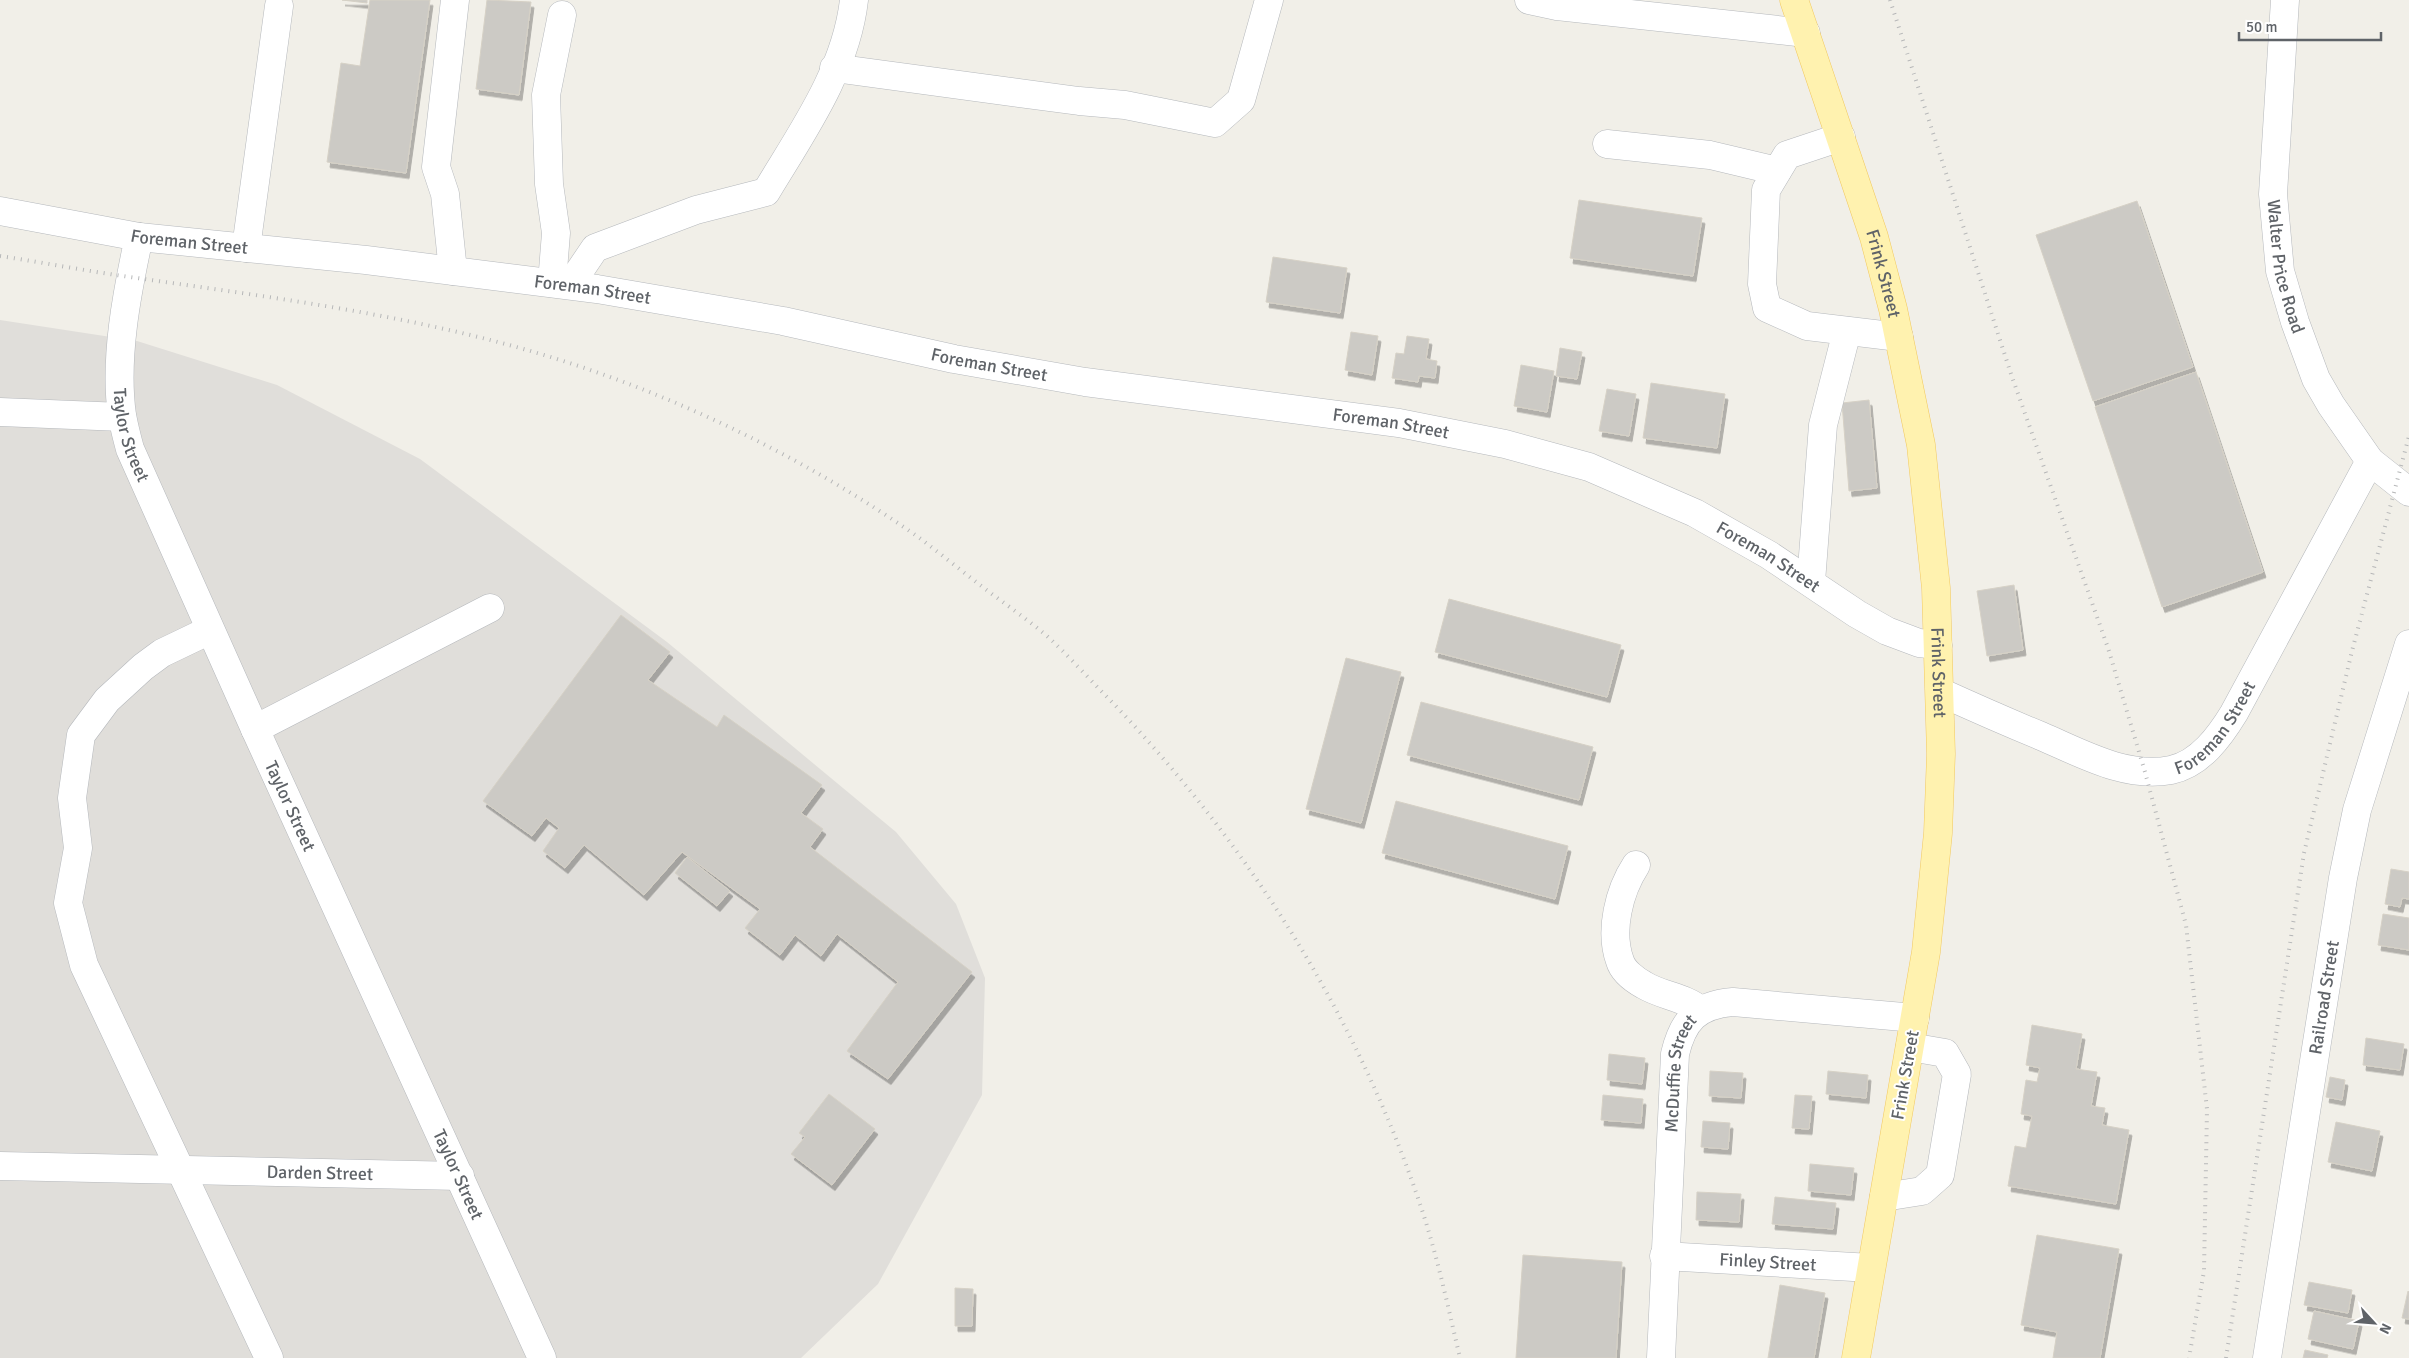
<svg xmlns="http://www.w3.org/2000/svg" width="2409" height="1358" font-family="Signika,sans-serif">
	<defs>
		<filter id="shadow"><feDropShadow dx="3" dy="5.5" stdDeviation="0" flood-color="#0004"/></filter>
	</defs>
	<rect width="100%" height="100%" fill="#f1efe8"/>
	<path fill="#e0deda" d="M0,320L137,341L277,385L420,459L667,642L896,832L956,904L985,978L982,1095L878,1284L801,1358H0Z"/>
	<g fill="#cccac5" stroke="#d6d1c6" filter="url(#shadow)">
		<path d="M342,0H367V3Z"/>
		<path d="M370,0H430L406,173L327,162L341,63L360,66Z"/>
		<path d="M487,0L531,2L519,95L476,89Z"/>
		<path d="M1579,200L1702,218L1693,276L1570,258Z"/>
		<path d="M2137,201L2193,367L2093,401L2036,235Z"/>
		<path d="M1273,257L1347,268L1340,313L1266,302Z"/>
		<path d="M1351,332L1378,336L1372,375L1345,370Z"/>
		<path d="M1407,336L1429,339L1426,359L1437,361L1435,378L1419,376L1418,382L1392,378L1396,353L1404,354Z"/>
		<path d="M1560,348L1582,352L1577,379L1556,376Z"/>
		<path d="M1521,365L1554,371L1547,412L1514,406Z"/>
		<path d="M2196,372L2263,572L2162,607L2095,407Z"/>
		<path d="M1651,383L1725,394L1717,448L1643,438Z"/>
		<path d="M1607,389L1636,394L1629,436L1599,431Z"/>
		<path d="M1869,400L1877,488L1849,491L1842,403Z"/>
		<path d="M2014,585L2023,650L1987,656L1977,591Z"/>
		<path d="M1449,599L1621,645L1607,697L1435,652Z"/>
		<path d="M621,615L670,652L648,680L717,727L724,715L822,785L801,813L823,829L810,847L972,972L888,1079L847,1051L898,982L837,934L821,956L795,935L780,955L745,928L760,909L682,852L644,895L584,845L565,868L543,851L559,828L546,818L532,836L483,801Z"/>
		<path d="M1346,658L1401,672L1361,823L1306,809Z"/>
		<path d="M1421,702L1593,747L1579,800L1407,755Z"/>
		<path d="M1396,801L1568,846L1555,899L1382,853Z"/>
		<path d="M687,857L730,891L717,906L675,873Z"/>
		<path d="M2391,869L2409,872V899L2402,898L2400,907L2385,904Z"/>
		<path d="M2383,914L2409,918V950L2378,945Z"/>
		<path d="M2032,1025L2082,1034L2076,1069L2097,1072L2091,1106L2105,1108L2102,1125L2129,1130L2116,1204L2008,1186L2015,1146L2026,1148L2032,1116L2021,1114L2026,1080L2037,1082L2040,1068L2026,1065Z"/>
		<path d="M2366,1038L2404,1044L2400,1070L2363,1065Z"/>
		<path d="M1609,1054L1645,1058L1642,1084L1607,1080Z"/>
		<path d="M1710,1071L1743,1073L1741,1098L1709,1096Z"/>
		<path d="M1828,1071L1868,1075L1866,1098L1826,1094Z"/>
		<path d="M2330,1077L2345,1080L2342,1100L2326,1097Z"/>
		<path d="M829,1094L875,1129L832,1185L791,1154L805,1137L799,1133Z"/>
		<path d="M1603,1095L1643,1099L1641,1123L1601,1120Z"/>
		<path d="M1795,1095L1812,1096L1809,1129L1792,1128Z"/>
		<path d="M1703,1121L1730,1123L1728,1149L1701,1147Z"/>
		<path d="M2336,1122L2380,1131L2372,1171L2328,1162Z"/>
		<path d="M1810,1164L1854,1168L1851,1195L1808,1191Z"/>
		<path d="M1697,1192L1741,1194L1739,1222L1696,1220Z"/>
		<path d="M1775,1197L1836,1203L1833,1229L1772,1224Z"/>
		<path d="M2037,1235L2119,1249L2100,1358H2053L2057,1332L2021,1325Z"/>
		<path d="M1523,1255L1622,1262L1616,1358H1516Z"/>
		<path d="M2309,1282L2352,1290L2348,1313L2304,1305Z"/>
		<path d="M1780,1285L1825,1293L1814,1358H1768Z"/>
		<path d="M955,1288L973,1289L972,1326H955Z"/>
		<path d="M2408,1291L2409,1292V1319L2402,1318Z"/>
		<path d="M2314,1311L2359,1321L2353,1349L2308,1339Z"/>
		<path d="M2305,1350L2328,1355L2327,1358H2303Z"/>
	</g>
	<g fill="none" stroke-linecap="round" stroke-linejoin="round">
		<defs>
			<g id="minor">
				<path d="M1529,0L1557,6L1806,33"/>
				<path id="s1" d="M2285,0L2273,194L2280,271L2295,322L2316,379L2331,405L2370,461L2409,492"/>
				<path d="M834,68L1079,101L1125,105L1215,123L1241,100L1269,0"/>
				<path d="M1841,137L1787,155L1766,190L1762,284L1767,308L1807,326L1899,337"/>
				<path d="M1607,144L1710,155L1777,171"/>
				<path id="s2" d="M0,211L139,237L366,260L597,289L783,321L954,359L1085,382L1399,423L1505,444L1589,467L1695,513L1769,555L1857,614L1887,631L1919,643L1938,645"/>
				<path id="s3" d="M139,237C127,292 114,359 122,415C124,426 127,438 130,449L255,729L542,1358"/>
				<path d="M246,248L279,6"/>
				<path d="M453,271L445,194L436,167L455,0"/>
				<path d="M552,283L556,233L549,184L546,95L562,15"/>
				<path d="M570,285L595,248L696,210L766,192C802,132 846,71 854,0"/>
				<path d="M0,412L122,417"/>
				<path d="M1811,582L1823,425L1847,331"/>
				<path d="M210,630L162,653L143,667L107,700L81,735L72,798L78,848L68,903L84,965L269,1358"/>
				<path id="s4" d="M1940,692C1973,707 2007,722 2041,736C2081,753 2126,779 2171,770C2200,764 2220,736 2234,713L2370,461"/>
				<path d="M255,729L490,608"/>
				<path d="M1636,865C1619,891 1609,931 1620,961C1623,971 1635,980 1644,985C1662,996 1685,997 1700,1010"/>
				<path id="s5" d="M0,1166L460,1176"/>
				<path d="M1884,1197L1922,1191L1940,1175L1957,1074L1945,1053L1910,1047"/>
				<path id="s6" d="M1664,1256L1871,1268"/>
				<path id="s7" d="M1661,1358L1675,1054C1683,1020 1697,1005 1733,1002L1915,1018"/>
				<path id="s8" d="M2267,1358L2343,878L2357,810L2409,644"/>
			</g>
			<g id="major">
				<path id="s9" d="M1794,0L1874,237L1893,309L1921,445L1936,588L1941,754L1938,833L1926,952L1856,1358"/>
			</g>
		</defs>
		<use href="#minor" stroke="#b5b8bc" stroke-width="29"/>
		<use href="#major" stroke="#f2c960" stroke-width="29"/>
		<use href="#minor" stroke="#fff" stroke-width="28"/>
		<use href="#major" stroke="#fff2af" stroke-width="28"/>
		<g stroke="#b6b7b8" stroke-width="4" stroke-dasharray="1 6" stroke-linecap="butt">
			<path d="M1890,0L2011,374L2108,648L2145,772L2186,925L2207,1109L2204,1271L2189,1358"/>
			<path d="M0,256C46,263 92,272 137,278C262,296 388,312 509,345C654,384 799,453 921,539C942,555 963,572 984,588C1005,604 1027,619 1047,636C1069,656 1089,679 1110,700C1248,844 1356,1014 1420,1204C1437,1254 1448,1307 1460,1358"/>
			<path d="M2226,1358L2304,853L2352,651L2409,436"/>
		</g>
	</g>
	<g text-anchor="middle" stroke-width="4" stroke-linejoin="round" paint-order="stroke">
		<g font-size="18" fill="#5f6368" stroke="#fff">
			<text dy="6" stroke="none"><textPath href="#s2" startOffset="192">Foreman Street</textPath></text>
			<text dy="6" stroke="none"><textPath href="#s1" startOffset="268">Walter Price Road</textPath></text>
			<text dy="6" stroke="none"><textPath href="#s9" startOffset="288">Frink Street</textPath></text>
			<text dy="6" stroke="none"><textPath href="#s2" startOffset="598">Foreman Street</textPath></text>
			<text dy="6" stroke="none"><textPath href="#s2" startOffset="1002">Foreman Street</textPath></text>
			<text dy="6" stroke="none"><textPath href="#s2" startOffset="1408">Foreman Street</textPath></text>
			<text dy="6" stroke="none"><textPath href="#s3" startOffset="201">Taylor Street</textPath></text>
			<text dy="6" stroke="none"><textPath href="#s2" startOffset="1812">Foreman Street</textPath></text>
			<text dy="6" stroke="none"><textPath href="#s9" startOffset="692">Frink Street</textPath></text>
			<text dy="6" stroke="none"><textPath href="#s4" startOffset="310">Foreman Street</textPath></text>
			<text dy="6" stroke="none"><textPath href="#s3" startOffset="606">Taylor Street</textPath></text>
			<text dy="6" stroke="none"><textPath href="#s8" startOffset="365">Railroad Street</textPath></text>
			<text transform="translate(1905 1075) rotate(-80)" y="6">Frink Street</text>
			<text dy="6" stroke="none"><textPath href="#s7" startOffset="286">McDuffie Street</textPath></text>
			<text dy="6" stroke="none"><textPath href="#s5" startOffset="320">Darden Street</textPath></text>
			<text dy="6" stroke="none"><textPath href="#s3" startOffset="1011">Taylor Street</textPath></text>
			<text dy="6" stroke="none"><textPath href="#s6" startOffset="104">Finley Street</textPath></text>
		</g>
	</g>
	<g transform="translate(2374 1323) rotate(116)" stroke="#ffffff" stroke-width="4" paint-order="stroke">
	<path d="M0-4L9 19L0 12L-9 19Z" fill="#5f6368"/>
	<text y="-8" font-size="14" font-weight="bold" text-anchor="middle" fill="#5f6368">N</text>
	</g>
	<path d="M2239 32v8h142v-8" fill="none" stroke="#5f6368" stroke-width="2.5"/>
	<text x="2246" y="32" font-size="15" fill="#5f6368" stroke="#ffffff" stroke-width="4" paint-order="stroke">50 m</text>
</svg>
